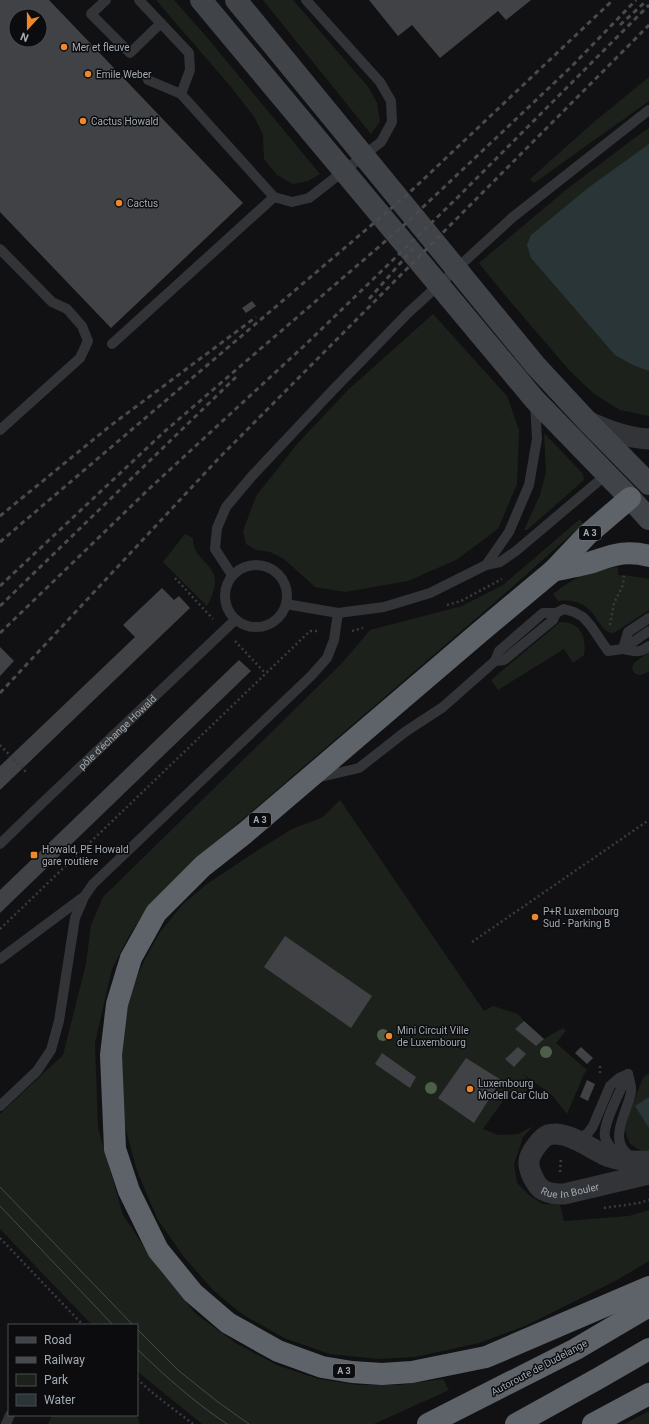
<svg xmlns="http://www.w3.org/2000/svg" width="649" height="1424" font-family="Roboto,sans-serif">
	<rect width="100%" height="100%" fill="#111113"/>
	<g fill="#1c221b">
		<path d="M156,0H174L205,35L320,174L308,181L293,184L277,175L264,159L263,135L255,118L231,87Z"/>
		<path d="M263,0H293L369,88L377,103L380,121L371,134Z"/>
		<path d="M649,77V101L534,183L530,179L594,122Z"/>
		<path d="M649,128V416L620,410L593,393L569,370L504,294L479,263L567,189L640,134Z"/>
		<path d="M433,314L507,396L519,430L517,484L498,529L456,560L408,581L345,592L315,587L284,559L270,552L256,550L246,544L243,531L256,496L298,443L349,389Z"/>
		<path d="M544,433L583,474L584,480L527,530H524L540,495L546,472Z"/>
		<path d="M580,519L583,524L509,590L194,861L148,906L129,936L112,969L95,1043L98,1128L123,1215L158,1268L196,1314L237,1344L279,1366L319,1379L358,1385H399L443,1379L449,1390L374,1424H202L137,1371V1325H92L0,1229V1114L63,1055L86,964L91,925L103,897L343,662L370,630L462,606L503,585Z"/>
		<path d="M185,534L193,538C192,559 216,564 215,582C215,590 211,598 207,606L163,562Z"/>
		<path d="M618,567V575L631,576L649,579V610L614,633C595,634 599,596 558,601L553,594C574,577 592,570 618,567Z"/>
		<path d="M560,622C580,621 587,637 584,655L573,663L564,649L498,690L491,680Z"/>
		<path d="M649,652V671C643,675 636,678 632,669L634,663Z"/>
		<path d="M340,800L484,1011L493,1006L518,1014L524,1021L544,1039L563,1028L566,1031L556,1043L587,1070L584,1074L567,1114L553,1096L523,1074L532,1084L522,1096L510,1091L483,1129L498,1135L518,1134L533,1126L523,1137L514,1164L517,1183L530,1196L543,1204L560,1205L564,1221L629,1216L649,1210V1261L617,1280L527,1325L479,1343L415,1357L378,1359L330,1354L284,1338L242,1314L213,1290L184,1257L158,1220L137,1171L122,1115L118,1065L127,1000L145,959L160,932L183,904L207,884L255,852L292,829L323,817Z"/>
		<path d="M649,1073V1154H646L630,1144L625,1131L630,1111L643,1078Z"/>
		<path d="M649,1411V1424H624L626,1423Z"/>
		<path d="M52,1415H134L138,1418L140,1424H48Z"/>
	</g>
	<g fill="#2a3538">
		<path d="M649,144V371L633,365L615,355L531,258L527,245L531,235L588,188Z"/>
		<path d="M649,1097V1128L635,1106Z"/>
	</g>
	<g fill="#404246" fill-rule="evenodd">
		<path d="M0,0H49L243,203L111,328L0,212ZM16,16H40V40H16Z"/>
		<path d="M369,0H531L506,20L498,11L440,58L412,25L398,36Z"/>
		<path d="M252,301L256,306L246,313L242,308Z"/>
		<path d="M162,588L174,600L179,596L190,608L0,790V766L135,637L123,625Z"/>
		<path d="M0,647L14,661L0,676Z"/>
		<path d="M239,660L251,671L0,913V890Z"/>
		<path d="M285,936L372,996L351,1028L264,967Z"/>
		<path d="M524,1021L544,1039L536,1046L515,1029Z"/>
		<path d="M518,1047L526,1054L514,1067L505,1059Z"/>
		<path d="M581,1047L593,1058L587,1064L575,1053Z"/>
		<path d="M382,1053L416,1077L410,1088L375,1064Z"/>
		<path d="M466,1058L501,1080L474,1123L438,1098Z"/>
		<path d="M587,1080L595,1084L588,1101L580,1097Z"/>
	</g>
	<g fill="none" stroke-linecap="round" stroke-linejoin="round">
		<g stroke="#383b3f" stroke-width="2.5" stroke-dasharray="2 3" stroke-linecap="butt">
			<path d="M175,578L213,619"/>
			<path d="M447,605L461,601L502,579"/>
			<path d="M610,625L614,603L623,585L624,575"/>
			<path d="M352,631L363,628"/>
			<path d="M235,641L266,674"/>
			<path d="M0,745L26,772"/>
			<path d="M0,929L310,631H319"/>
			<path d="M472,942L649,820"/>
			<path d="M600,1073V1066"/>
			<path d="M560,1172L561,1157"/>
			<path d="M604,1208L639,1203L649,1200"/>
			<path d="M0,1238L83,1325"/>
			<path d="M137,1379L155,1395L193,1424"/>
		</g>
		<g stroke="#323438" stroke-width="10">
			<path d="M106,0L91,14L130,53L161,23"/>
			<path d="M139,0L189,53L190,70L181,94"/>
			<path d="M148,80L181,94L274,197L292,202L309,198L381,142L392,122L391,101L380,82L306,0"/>
			<path d="M0,249L52,302L67,309L82,326L88,341L80,358L0,430"/>
			<path d="M112,344L274,197"/>
			<circle cx="256" cy="596" r="31"/>
			<path d="M486,565L509,532L529,485L537,439L535,404"/>
			<path d="M232,575L215,549L217,528L226,507L252,476L333,390L408,313L513,217L649,110"/>
			<path d="M286,604L338,613L384,607L430,593L486,565L500,562L516,551L607,474"/>
			<path d="M649,618L628,632L623,649C635,651 639,654 649,646"/>
			<path d="M495,661L504,660L553,620L556,613"/>
			<path d="M316,778L359,768L405,732L443,707L495,661L499,651L543,613H556L564,609L574,612L583,617L591,626L608,651L623,649L649,631"/>
			<path id="s1" d="M0,844L36,809L235,620"/>
			<path d="M0,959L82,898"/>
			<path d="M628,1074C629,1079 632,1087 631,1092C627,1115 605,1142 633,1158"/>
			<path d="M0,1106L37,1071L51,1050L59,1021L75,918L84,897L93,884L311,676L327,658L334,640L338,613"/>
			<path d="M576,1140L588,1133L593,1126L610,1086L619,1078L628,1074"/>
			<path d="M618,1154C613,1150 607,1145 605,1137C602,1125 622,1087 628,1074"/>
			<path d="M6,1424L10,1415"/>
		</g>
		<g stroke="#323438" stroke-width="21">
			<path d="M587,421C607,430 627,438 649,439"/>
			<path id="s2" d="M649,1161C634,1162 621,1161 607,1156C591,1149 565,1129 548,1135C543,1137 540,1141 537,1145C533,1150 528,1158 529,1164C529,1172 537,1187 543,1190C550,1194 556,1194 564,1194L649,1174"/>
		</g>
		<g stroke="#404348" stroke-width="22">
			<path d="M201,0L535,400L630,498L649,519"/>
			<path d="M236,0L536,366L587,421L649,484"/>
		</g>
		<g stroke="#5e6369" stroke-width="22">
			<path d="M630,498L588,534L553,571L480,632L245,833L203,866L156,913L131,958L117,1004L111,1055L115,1149L129,1191L158,1250L193,1293L228,1323L278,1351L322,1367L352,1372L382,1374L412,1372L486,1357L649,1287"/>
			<path d="M553,571C565,568 577,566 589,563C611,556 625,549 649,556"/>
			<path d="M428,1424L576,1349L649,1306"/>
			<path d="M516,1424L599,1378L649,1349"/>
			<path d="M593,1424L649,1394"/>
		</g>
		<g stroke="#474a4f" stroke-width="1">
			<path d="M0,1187L133,1325"/>
			<path d="M0,1206L113,1325"/>
			<path d="M137,1329L179,1371L218,1402L249,1424"/>
			<path d="M137,1349C165,1376 194,1402 227,1424"/>
		</g>
		<g stroke="#474a4f" stroke-width="3" stroke-dasharray="5 4" stroke-linecap="butt">
			<path d="M620,25L644,3"/>
			<path d="M369,299L417,244"/>
			<path d="M0,516L110,426L256,317"/>
			<path d="M0,542L409,193L613,0"/>
			<path d="M0,586L164,432L403,226L571,67L636,0"/>
			<path d="M0,606L236,377"/>
			<path d="M0,633L150,488L305,345L456,199L649,5"/>
			<path d="M0,693L219,458L649,25"/>
		</g>
	</g>
	<g fill="#4d5f4b">
		<circle cx="383" cy="1035" r="6"/>
		<circle cx="546" cy="1052" r="6"/>
		<circle cx="431" cy="1088" r="6"/>
	</g>
	<g fill="#f0872b" stroke="#0c0c0e" stroke-width="1.5">
		<circle cx="64" cy="47" r="4"/>
		<circle cx="88" cy="74" r="4"/>
		<circle cx="83" cy="121" r="4"/>
		<circle cx="119" cy="203" r="4"/>
		<rect x="30" y="851" width="8" height="8" rx="2"/>
		<circle cx="535" cy="917" r="4"/>
		<circle cx="389" cy="1036" r="4"/>
		<circle cx="470" cy="1089" r="4"/>
	</g>
	<g text-anchor="middle" stroke-width="3" stroke-linejoin="round" paint-order="stroke">
		<g fill="#0c0c0e" stroke="#757b82" stroke-width="1">
			<rect x="579" y="526" width="22" height="14" rx="3"/>
			<rect x="249" y="813" width="22" height="14" rx="3"/>
			<rect x="333" y="1364" width="22" height="14" rx="3"/>
		</g>
		<g font-size="9" font-weight="bold" fill="#a2abb3">
			<text x="590" y="536">A 3</text>
			<text x="260" y="823">A 3</text>
			<text x="344" y="1374">A 3</text>
		</g>
		<g font-size="10" fill="#a2abb3" stroke="#0c0c0e" text-anchor="start">
			<text x="72" y="51">Mer et fleuve</text>
			<text x="96" y="78">Emile Weber</text>
			<text x="91" y="125">Cactus Howald</text>
			<text x="127" y="207">Cactus</text>
			<text x="42" y="853">Howald, PE Howald<tspan x="42" dy="12">gare routière</tspan></text>
			<text x="543" y="915">P+R Luxembourg<tspan x="543" dy="12">Sud - Parking B</tspan></text>
			<text x="397" y="1034">Mini Circuit Ville<tspan x="397" dy="12">de Luxembourg</tspan></text>
			<text x="478" y="1087">Luxembourg<tspan x="478" dy="12">Modell Car Club</tspan></text>
		</g>
		<g font-size="10" fill="#a2abb3" stroke="#0c0c0e">
			<text dy="4" stroke="none"><textPath href="#s1" startOffset="162">pôle d'échange Howald</textPath></text>
			<text dy="4" stroke="none"><textPath href="#s2" startOffset="201">Rue In Bouler</textPath></text>
			<text transform="translate(539 1367) rotate(-28)" y="4">Autoroute de Dudelange</text>
		</g>
	</g>
	<rect x="8" y="1324" width="130" height="92" fill="#0c0c0e" stroke="#484c50"/>
	<rect x="16" y="1337" width="20" height="6" fill="#404348" stroke="#484c50"/>
	<text x="44" y="1344" font-size="12" fill="#a2abb3">Road</text>
	<rect x="16" y="1357" width="20" height="6" fill="#474a4f" stroke="#484c50"/>
	<text x="44" y="1364" font-size="12" fill="#a2abb3">Railway</text>
	<rect x="16" y="1374" width="20" height="12" fill="#1c221b" stroke="#484c50"/>
	<text x="44" y="1384" font-size="12" fill="#a2abb3">Park</text>
	<rect x="16" y="1394" width="20" height="12" fill="#2a3538" stroke="#484c50"/>
	<text x="44" y="1404" font-size="12" fill="#a2abb3">Water</text>
	<g transform="translate(28 28) rotate(201)"><circle r="19" fill="#0c0c0e" stroke="#484c50"/>
	<path d="M0-3L7 15L0 10L-7 15Z" fill="#f0872b"/>
	<text y="-6" font-size="11" font-weight="bold" text-anchor="middle" fill="#a2abb3">N</text>
	</g>
</svg>
